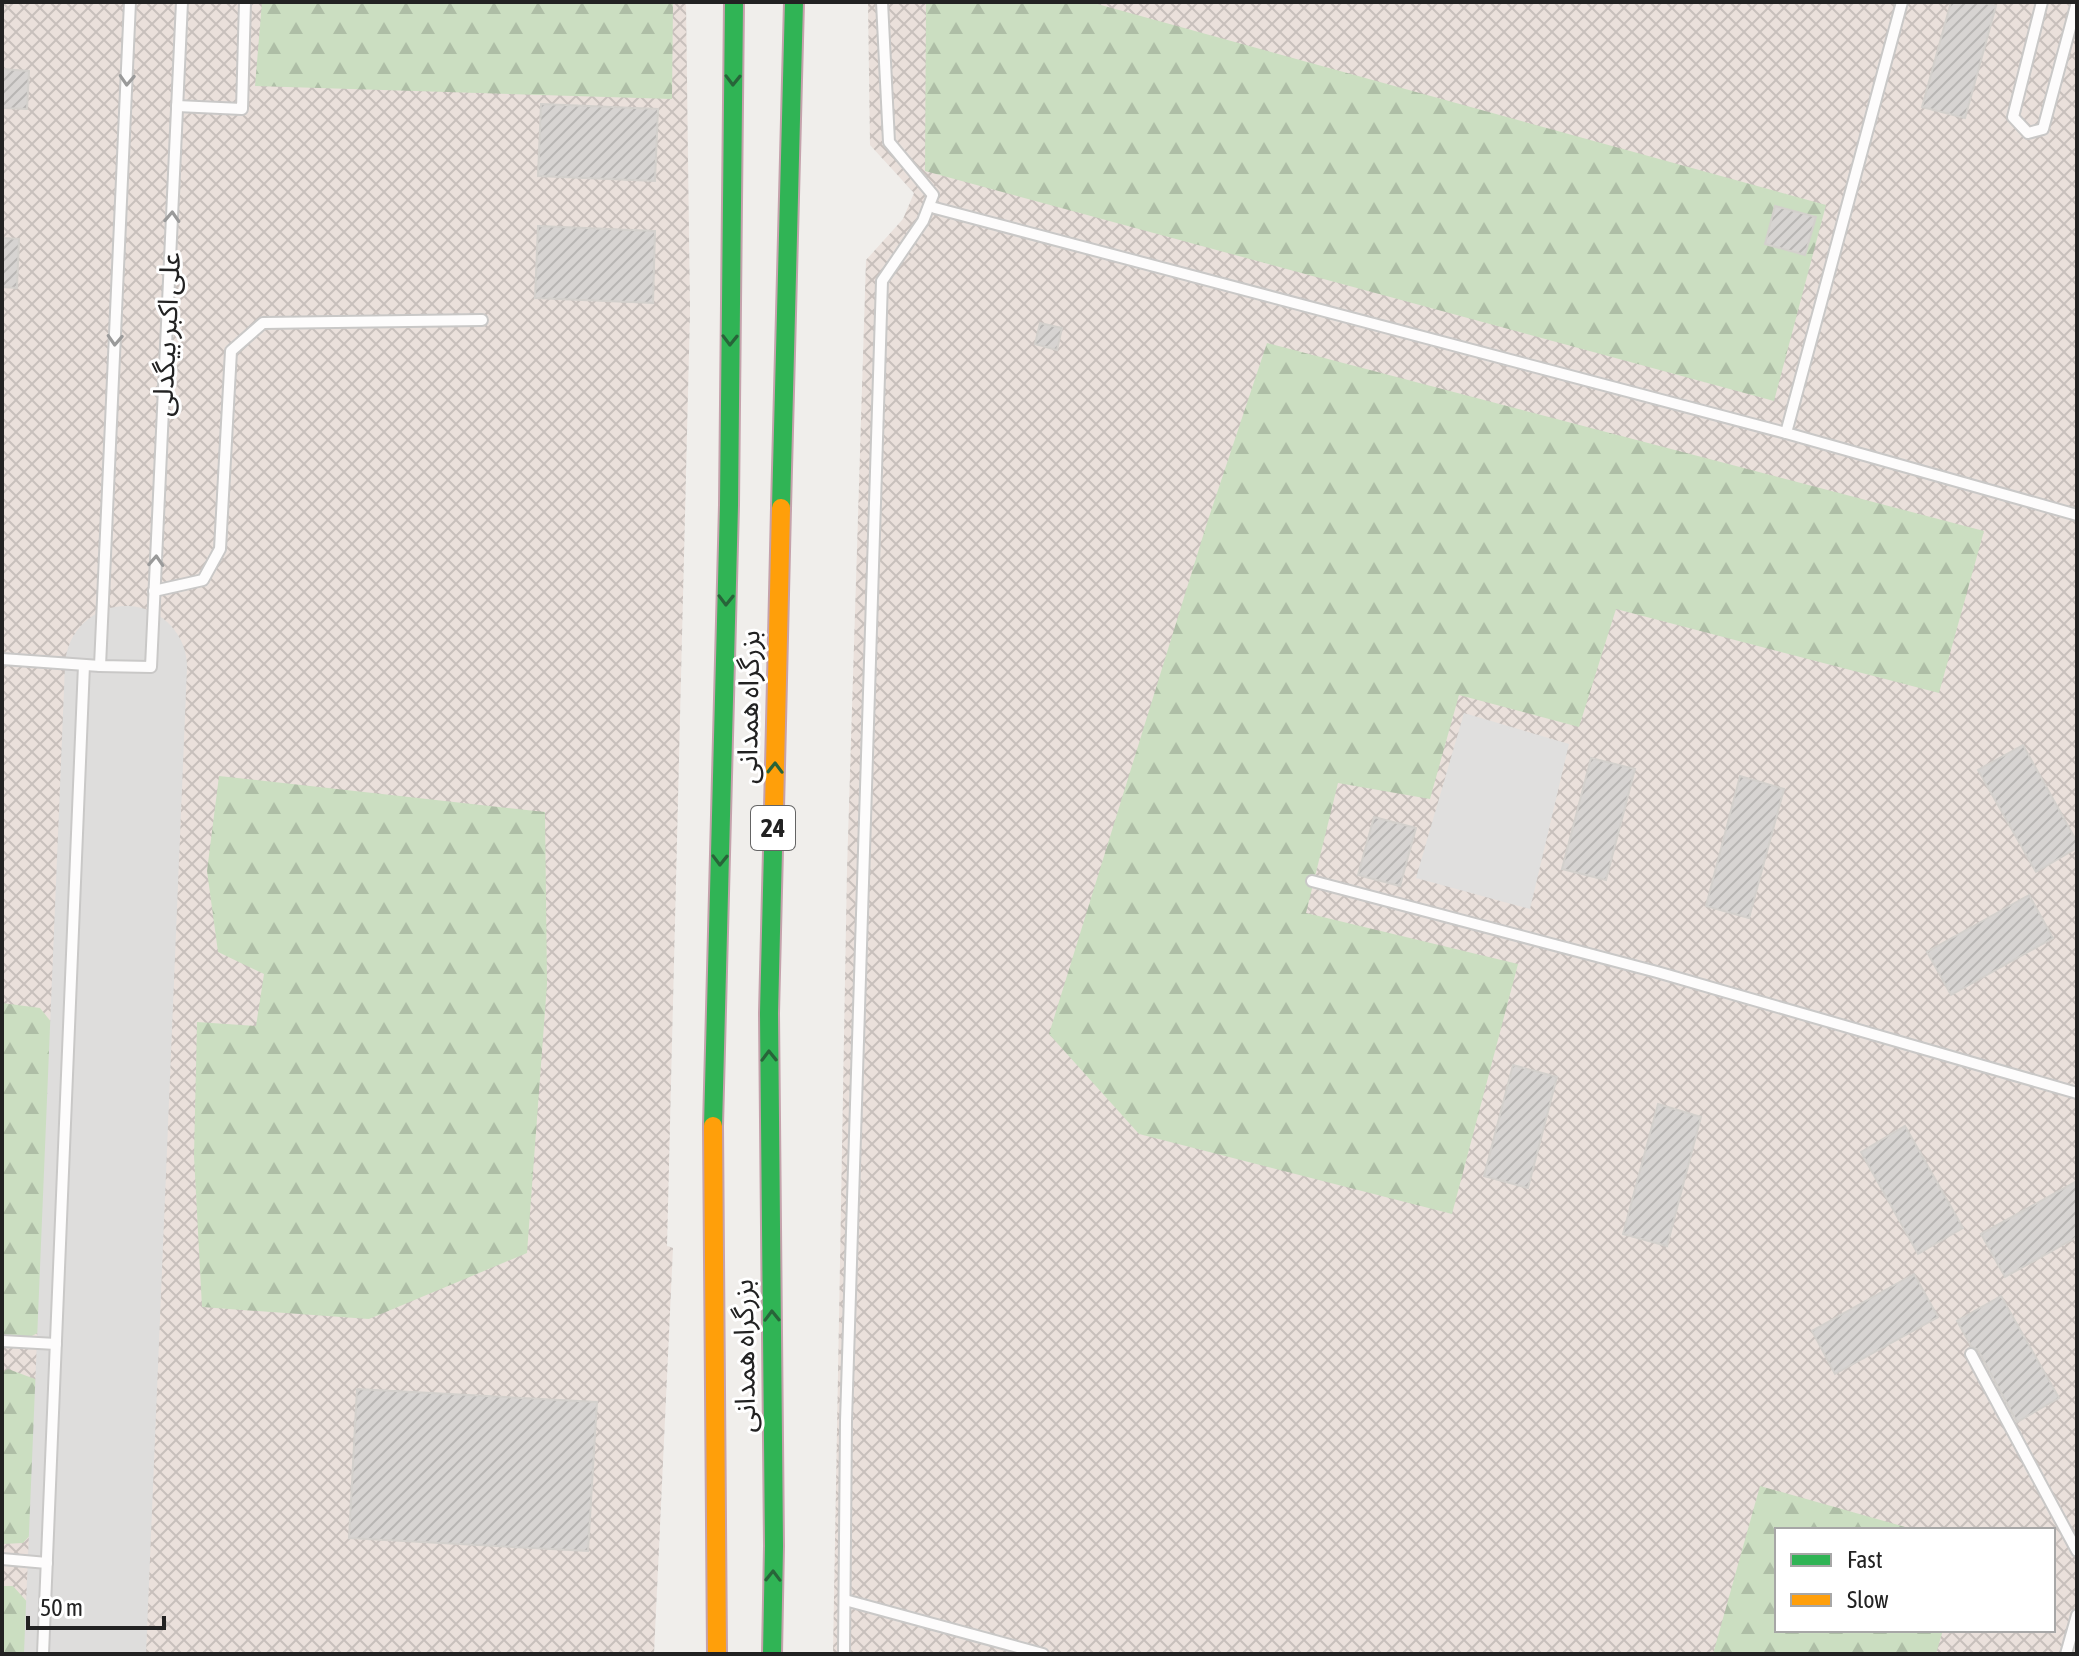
<svg xmlns="http://www.w3.org/2000/svg" width="2079" height="1656" font-family="'Asap Condensed','Noto Sans Arabic',sans-serif">
	<defs>
		<pattern id="military-cross-hatch" width="8" height="8" patternUnits="userSpaceOnUse" patternTransform="scale(2)"><rect width="8" height="8" fill="#eae0db"/><path d="M0 0l8 8M0 8l8-8" fill="none" stroke="#c8c0bc"/></pattern>
		<pattern id="forest-firs" width="22" height="20" patternUnits="userSpaceOnUse" patternTransform="scale(2)"><rect width="22" height="20" fill="#cbdec1"/><path d="M5 1l3.5 6h-7zM16 11l3.5 6h-7z" fill="#aebea6"/></pattern>
		<pattern id="building-hatch" width="6" height="6" patternUnits="userSpaceOnUse" patternTransform="scale(2)"><rect width="6" height="6" fill="#d7d4d2"/><path d="M-1 1l2-2M0 6l6-6M5 7l2-2" fill="none" stroke="#b8b6b4"/></pattern>
	</defs>
	<rect width="100%" height="100%" fill="#f0eeeb"/>
	<g fill="url(#military-cross-hatch)" fill-rule="evenodd">
		<path d="M2,2H686L690,312L667,1246L673,1248L654,1654H2Z"/>
		<path d="M868,2H2077V1654H833L847,870L866,260L903,219L914,193L870,145ZM1777,1530H2053V1630H1777Z"/>
	</g>
	<g fill="url(#forest-firs)">
		<path d="M262,2H673L672,99L255,86Z"/>
		<path d="M926,2H1090L1826,205L1774,401L925,171Z"/>
		<path d="M1267,343L1984,531L1939,693L1616,609L1579,727L1459,695L1430,799L1338,783L1306,913L1518,964L1452,1214L1139,1134L1049,1034L1207,523Z"/>
		<path d="M219,776L545,812L547,984L527,1253L369,1319L202,1307L194,1156L197,1022L256,1026L264,974L218,952L207,871Z"/>
		<path d="M2,1003L40,1008L56,1028L45,1329L11,1347L2,1345Z"/>
		<path d="M8,1369L35,1379L47,1396L46,1518L23,1543L2,1544V1372Z"/>
		<path d="M1760,1486L1916,1530H1777V1630H1943L1936,1654H1713Z"/>
		<path d="M2,1586H13L30,1605L28,1654H2Z"/>
	</g>
	<path fill="#e0dfde" d="M1464,713L1569,744L1530,909L1416,878Z"/>
	<g fill="none" stroke-linecap="round" stroke-linejoin="round">
		<path stroke="#dedddc" stroke-width="122" d="M85,1654L126,667"/>
	</g>
	<g fill="url(#building-hatch)" stroke="#d3d0cc" stroke-width="2">
		<path d="M1951,2H1981L1996,6L1965,118L1922,107Z"/>
		<path d="M2,69L29,71L27,109L2,108Z"/>
		<path d="M541,104L658,109L655,181L538,176Z"/>
		<path d="M1775,206L1816,217L1805,255L1765,244Z"/>
		<path d="M538,226L655,231L653,303L535,298Z"/>
		<path d="M2,238L19,239L17,288L2,287Z"/>
		<path d="M1040,323L1062,328L1057,350L1035,344Z"/>
		<path d="M2023,745L2077,842V848L2036,872L1978,770Z"/>
		<path d="M1591,758L1635,769L1606,880L1562,869Z"/>
		<path d="M1740,776L1784,789L1749,918L1706,906Z"/>
		<path d="M1374,817L1416,828L1400,886L1358,875Z"/>
		<path d="M2029,895L2053,938L1951,995L1927,952Z"/>
		<path d="M1513,1065L1557,1077L1528,1188L1484,1176Z"/>
		<path d="M1658,1104L1701,1117L1667,1246L1623,1234Z"/>
		<path d="M1905,1126L1963,1228L1918,1254L1861,1152Z"/>
		<path d="M2077,1181V1237L2005,1277L1981,1234Z"/>
		<path d="M1914,1274L1938,1317L1835,1374L1812,1331Z"/>
		<path d="M2001,1296L2059,1398L2017,1422L1978,1350L1971,1346L1957,1321Z"/>
		<path d="M357,1389L597,1402L588,1551L349,1538Z"/>
	</g>
	<g fill="none" stroke-linecap="round" stroke-linejoin="round">
		<defs>
			<g id="lane">
				<path d="M2042,2L2013,117L2028,133L2043,129L2077,2"/>
				<path d="M177,106L242,109L245,2"/>
				<path d="M935,208L1786,433L1902,2"/>
				<path d="M1786,433L2077,515"/>
				<path d="M154,591L203,580L220,549L231,351L263,323L482,320"/>
				<path d="M2,659L100,666L151,667L182,2"/>
				<path d="M100,666L130,2"/>
				<path d="M1312,881L1657,972L2077,1093"/>
				<path d="M2,1341L56,1344"/>
				<path d="M1971,1354L2077,1551"/>
				<path d="M2,1559L47,1563"/>
				<path d="M845,1600L1043,1654"/>
				<path d="M43,1654L84,665"/>
				<path d="M844,1654L846,1421L882,281L923,221L933,195L889,142L882,2"/>
				<path d="M2066,1654L2077,1615"/>
			</g>
			<g id="fast">
				<path d="M781,508L794,2"/>
				<path d="M713,1126L729,505L734,2"/>
				<path d="M772,1654L774,1546L769,1013L774,809"/>
			</g>
			<g id="slow">
				<path d="M774,809L781,508"/>
				<path d="M713,1126L717,1654"/>
			</g>
		</defs>
		<use href="#lane" stroke="#c9c8c7" stroke-width="14"/>
		<use href="#fast" stroke="#c5a2ac" stroke-width="22"/>
		<use href="#slow" stroke="#c5a2ac" stroke-width="22"/>
		<use href="#lane" stroke="#fdfcfc" stroke-width="10"/>
		<use href="#fast" stroke="#30b455" stroke-width="18"/>
		<use href="#slow" stroke="#ff9f0a" stroke-width="18"/>
	</g>
	<defs><path id="oneway-chevron" d="M-2-3.5L2.5 0L-2 3.5" fill="none" stroke-width="1.6" stroke-linecap="round" stroke-linejoin="round" transform="scale(2)"/></defs>
	<g stroke="#9a9a9a">
		<use href="#oneway-chevron" transform="translate(127 80) rotate(93)"/>
		<use href="#oneway-chevron" transform="translate(172 217) rotate(-87)"/>
		<use href="#oneway-chevron" transform="translate(115 340) rotate(93)"/>
		<use href="#oneway-chevron" transform="translate(156 561) rotate(-87)"/>
	</g>
	<g stroke="#286439">
		<use href="#oneway-chevron" transform="translate(733 80) rotate(91)"/>
		<use href="#oneway-chevron" transform="translate(730 340) rotate(91)"/>
		<use href="#oneway-chevron" transform="translate(726 600) rotate(91)"/>
		<use href="#oneway-chevron" transform="translate(775 768) rotate(-89)"/>
		<use href="#oneway-chevron" transform="translate(720 860) rotate(91)"/>
		<use href="#oneway-chevron" transform="translate(769 1056) rotate(-91)"/>
		<use href="#oneway-chevron" transform="translate(772 1316) rotate(-91)"/>
		<use href="#oneway-chevron" transform="translate(773 1576) rotate(-89)"/>
	</g>
	<g text-anchor="middle" stroke-width="6" stroke-linejoin="round" paint-order="stroke">
		<rect fill="#fff" stroke="#646464" stroke-width="2" x="751" y="806" width="44" height="44" rx="6"/>
		<g font-size="26" font-weight="bold" fill="#222">
			<text x="773" y="837">24</text>
		</g>
		<g font-size="28" fill="#222" stroke="#fff">
			<text transform="translate(166 334) rotate(-87)" y="10">علی اکبر بیگدلی</text>
			<text transform="translate(748 707) rotate(-89)" y="10">بزرگراه همدانی</text>
			<text transform="translate(744 1356) rotate(-91)" y="10">بزرگراه همدانی</text>
		</g>
	</g>
	<rect width="2079" height="1656" fill="none" stroke="#222222" stroke-width="8"/>
	<rect x="1775" y="1528" width="280" height="104" fill="#ffffff" stroke="#a7a7a7" stroke-width="2"/>
	<rect x="1791" y="1554" width="40" height="12" fill="#30b455" stroke="#a7a7a7" stroke-width="2"/>
	<text x="1847" y="1568" font-size="24" fill="#222222">Fast</text>
	<rect x="1791" y="1594" width="40" height="12" fill="#ff9f0a" stroke="#a7a7a7" stroke-width="2"/>
	<text x="1847" y="1608" font-size="24" fill="#222222">Slow</text>
	<path d="M28 1616v12h136v-12" fill="none" stroke="#222222" stroke-width="4"/>
	<text x="40" y="1616" font-size="24" fill="#222222" stroke="#ffffff" stroke-width="6" paint-order="stroke">50 m</text>
</svg>
